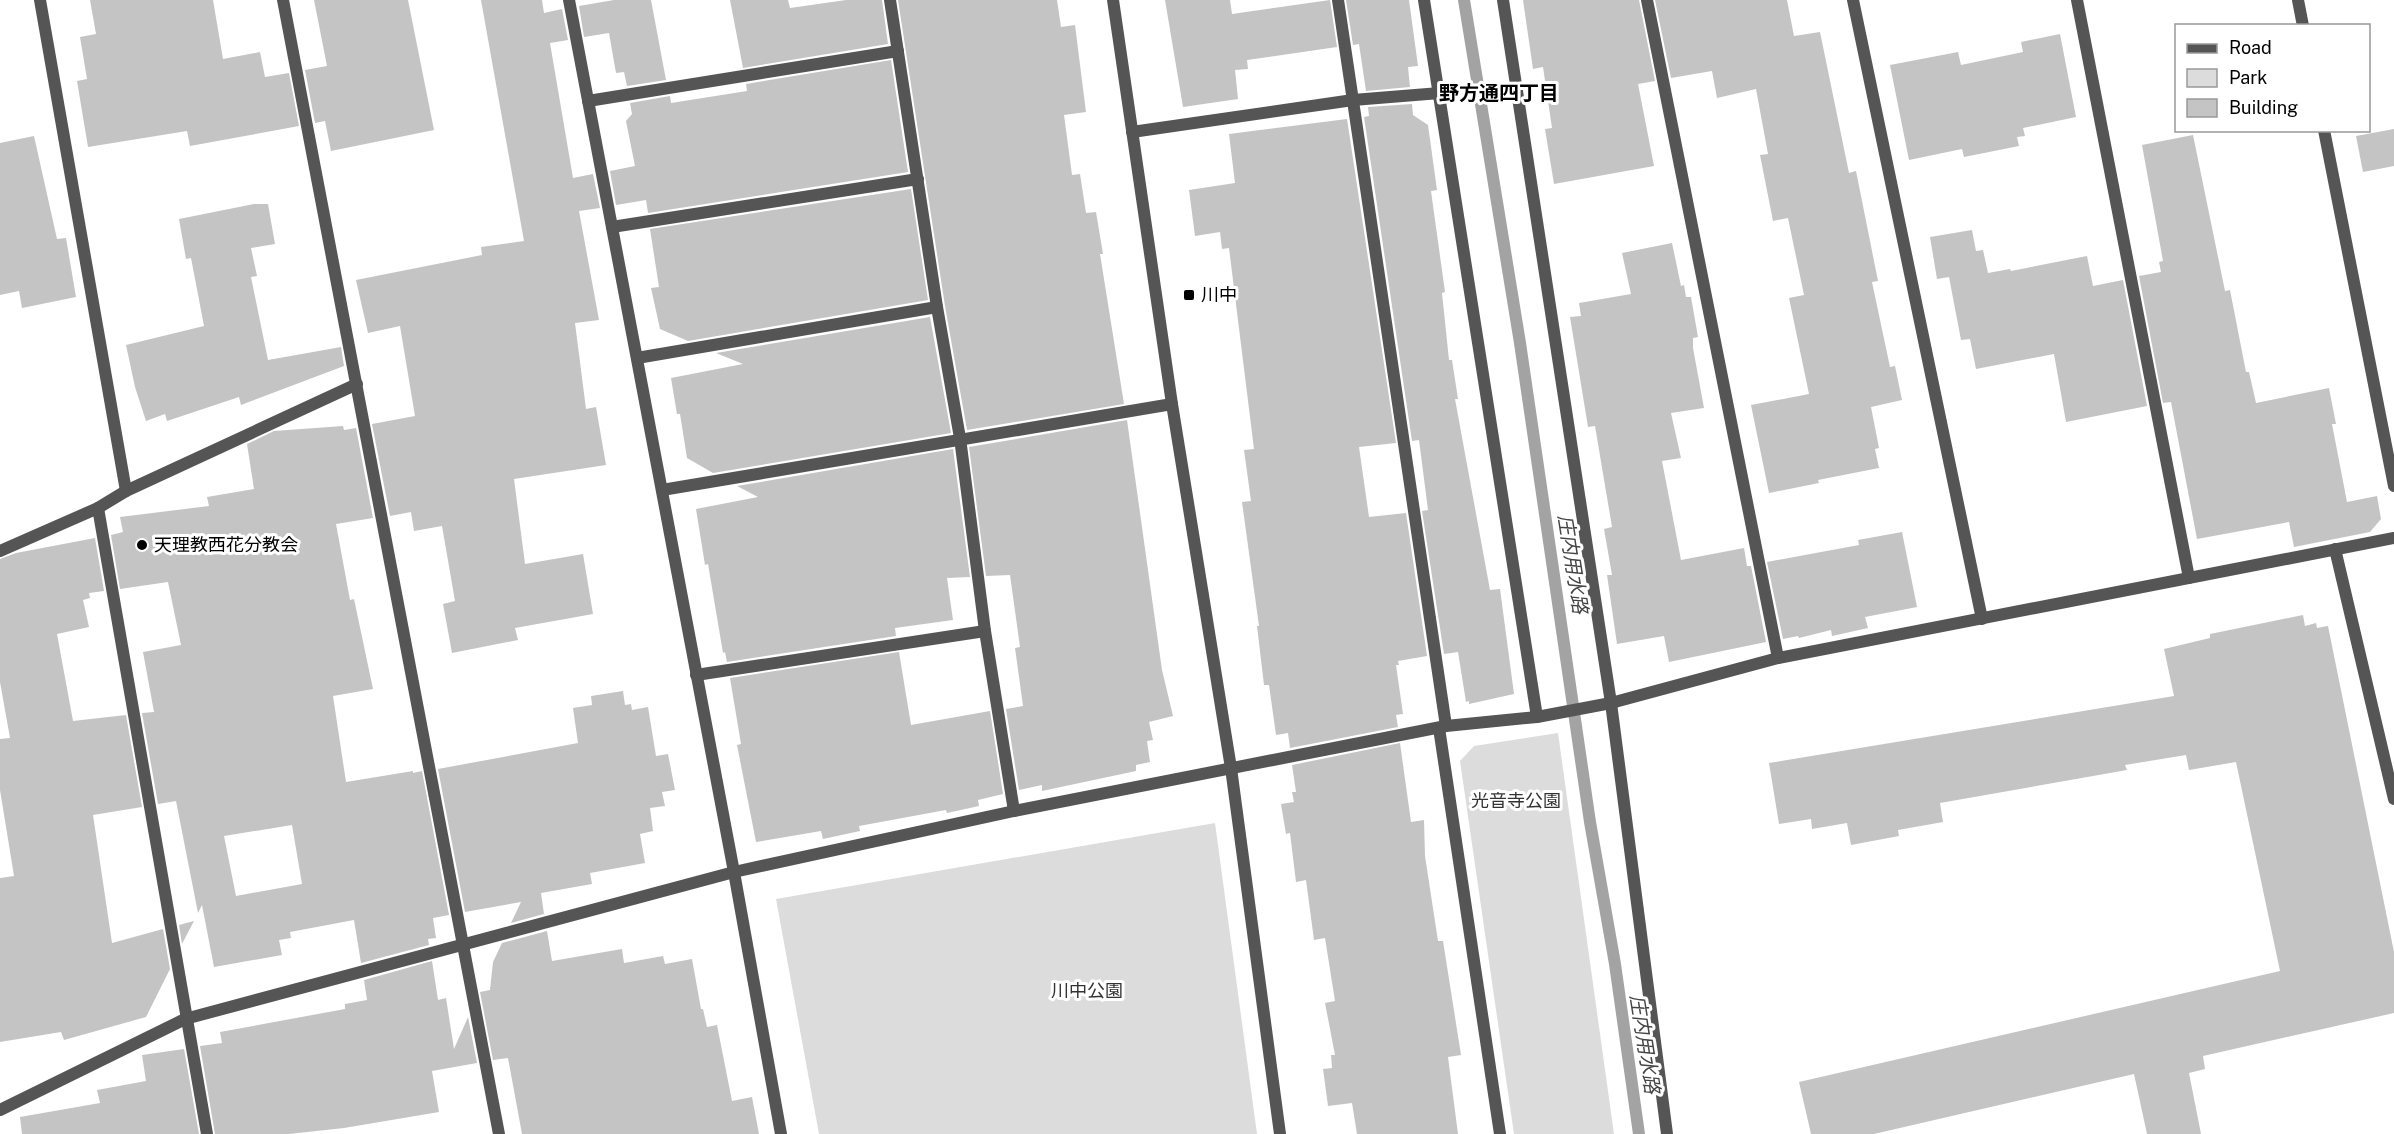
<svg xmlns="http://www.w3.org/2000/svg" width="2394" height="1134" font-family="'Public Sans','Noto Sans JP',sans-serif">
	<rect width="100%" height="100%" fill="#fff"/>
	<g fill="#dcdcdc">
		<path d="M1558,733L1614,1134H1514L1460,761L1474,746Z"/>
		<path d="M1215,823L1257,1134H819L776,899Z"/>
	</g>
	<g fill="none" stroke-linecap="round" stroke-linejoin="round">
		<path stroke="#a3a3a3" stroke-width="12" d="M1464,0L1520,343L1590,822L1615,964L1639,1134"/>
	</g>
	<g fill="#c4c4c4" fill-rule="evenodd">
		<path d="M90,0H213L223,59L260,52L265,77L289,73L299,126L190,146L187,131L88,147L77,81L87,79L80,37L96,34Z"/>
		<path d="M314,0H408L434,130L331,151L325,121L315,123L305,70L327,66Z"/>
		<path d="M481,0H542L544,13L562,9L568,40L550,43L573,178L593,174L600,208L579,211L599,320L575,323L586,409L596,407L606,465L514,479L525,564L583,554L593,614L515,628L518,640L452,653L443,604L455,601L442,526L414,531L411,512L390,516L372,424L415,416L400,326L368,333L356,280L482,255L481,247L524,241Z"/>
		<path d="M614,0H651L666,80L627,86L624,72L616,73L609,33L584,37L579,6Z"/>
		<path d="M730,0H788L790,8L846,0H882L888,44L743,68Z"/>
		<path d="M898,0H1057L1061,27L1075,25L1086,112L1064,115L1072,175L1080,174L1086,213L1096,212L1103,254H1100L1124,404L967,430L945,306Z"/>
		<path d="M1165,0H1230L1232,14L1330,0L1337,47L1247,60L1248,69L1235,70L1238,99L1183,107Z"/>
		<path d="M1346,0H1409L1418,66L1408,67L1410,87L1366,91L1359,44L1353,45Z"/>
		<path d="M1523,0H1639L1655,81L1638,84L1654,166L1554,184L1545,129L1552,128L1543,67L1533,69Z"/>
		<path d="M1655,0H1787L1794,36L1820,32L1849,173L1856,171L1878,281L1872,282L1890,367L1895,366L1902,400L1871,407L1879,448L1875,449L1879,468L1818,480L1819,483L1769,493L1751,405L1809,394L1789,298L1804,295L1788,218L1773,221L1760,155L1768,154L1756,89L1717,98L1712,71L1671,78Z"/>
		<path d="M2060,34L2076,117L2023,128L2025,136L2017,137L2019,146L1964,157L1962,149L1909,160L1890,65L1958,52L1961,65L2023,52L2021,42Z"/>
		<path d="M891,60L908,172L648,213L646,200L616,205L610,171L635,166L626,121L632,114L630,103L670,96L671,103L747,91L746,84Z"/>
		<path d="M1412,104L1413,115L1428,125L1437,190L1431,191L1445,292L1442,293L1449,360H1452L1458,399H1455L1490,590L1500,589L1514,694L1469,704V701L1466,702L1458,652L1444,654L1422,511L1428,510L1419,440L1412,441L1364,117L1369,116L1368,107Z"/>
		<path d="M1347,119L1396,443L1359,447L1369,517L1406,513L1427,656L1398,661L1399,665H1396L1403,714L1396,715L1398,727L1290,748L1288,733L1276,735L1269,685H1264L1257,626H1259L1242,502L1251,501L1244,450L1254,449L1229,248L1222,249L1220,232L1195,236L1189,190L1235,183L1229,134Z"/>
		<path d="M2394,129V166L2363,172L2356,136Z"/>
		<path d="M2193,135L2225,291L2230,290L2246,372H2249L2256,403L2329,388L2336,424H2332L2347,502L2377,496L2381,519L2370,532L2294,547L2289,522L2197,539L2171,402L2163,403L2139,276L2161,272L2159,262L2163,261L2142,145Z"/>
		<path d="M34,136L57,239L66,238L76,297L22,308L19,291L0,295V143Z"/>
		<path d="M911,189L928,300L688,341L660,329L651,288L659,287L650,229Z"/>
		<path d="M254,204H268L275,244L251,248L257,276L251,277L268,360L341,347L344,366L241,405L239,397L167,421L165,414L146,421L135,387L126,345L204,326L191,258L186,259L179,219Z"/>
		<path d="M1972,230L1976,251L1983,250L1988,273L2010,269L2011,271L2087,256L2093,286L2123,280L2147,406L2066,422L2054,354L1976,369L1970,339L1961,340L1949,277L1937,279L1930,237Z"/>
		<path d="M1672,243L1681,286L1684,285L1686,297H1691L1698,337L1693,338V348L1704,408L1671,413L1681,458L1662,461L1681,560L1744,548L1747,566H1751L1766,642L1669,662L1664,636L1617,644L1607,575H1612L1604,529L1612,527L1595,426L1588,427L1570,317L1581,316L1579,303L1631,294L1622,253Z"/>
		<path d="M930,317L951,433L713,473L687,458L680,414H677L671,378L743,364L716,353Z"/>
		<path d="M1127,420L1162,670L1173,716L1149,722L1153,740L1147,741L1150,762L1136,765V771L1042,791V785L1019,790L1006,709L1023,706L1015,648L1020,647L1010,575L986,576L969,447Z"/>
		<path d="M343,426L344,430L356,428L373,518L336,524L350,600L354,599L373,689L333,696L346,782L413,771V773L422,771L449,915L433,918L436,938L428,939L429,945L361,963L354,920L290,932L291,938L279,940L282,955L214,967L202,905L198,913L176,801L158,804L142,713L154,712L143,652L181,645L168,582L120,589L111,535L123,532L120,517L209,506L207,497L254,489L247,444L274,431ZM292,825L302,884L236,896L224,836Z"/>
		<path d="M953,449L970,577L947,578L953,620L895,628L896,636L727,662L725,652L723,653L708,564L705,565L696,509L758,497L737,486Z"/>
		<path d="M1902,532L1917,607L1865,617L1868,628L1832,636L1831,630L1799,638L1798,636L1783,639L1767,562L1859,545L1858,540Z"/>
		<path d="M95,538L104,591L89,593L90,598L83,600L89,627L57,634L73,721L126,715L142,807L93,815L112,943L163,929L170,969L146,1017L64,1040L61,1032L0,1042V878L14,876L0,790V739L10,738L0,682V559L16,553Z"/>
		<path d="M2303,615L2305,626L2316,623L2317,628L2328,626L2394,952V1013L2203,1056L2205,1069L2189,1073L2201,1134H2147L2134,1074L1874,1134H1811L1799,1082L2280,971L2236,762L2189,770L2186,755L2125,765L2127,770L1940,803L1943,822L1898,830L1899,836L1851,845L1847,823L1812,829L1811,819L1779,824L1769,763L2174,696L2164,649L2210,638V634Z"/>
		<path d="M899,652L911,725L990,711L1003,794L978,800L979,806L947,813L946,810L859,826L860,831L823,839L821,831L756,842L737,745L741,744L730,678Z"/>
		<path d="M623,691L625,705L631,704L632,710L648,707L656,756L668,754L675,790L662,792L665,806L650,808L653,831L640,834L645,863L590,873L592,884L541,893L544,914L511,923L521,902L465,912L438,769L578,743L573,708L592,705L591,696Z"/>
		<path d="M1400,743L1411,822L1424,820L1425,856L1438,941H1443L1461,1055L1448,1057L1458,1134H1357L1352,1103L1328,1106L1323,1069L1332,1068L1331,1055H1335L1325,1003L1335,1001L1325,938L1314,940L1306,880L1296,882L1290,833L1286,834L1281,804L1294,802L1292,792H1296L1292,765Z"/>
		<path d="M194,921L182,944L179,925Z"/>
		<path d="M547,931L552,961L622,949L624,963L663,956L665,964L692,959L701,1009H703L707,1027L717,1025L732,1101L752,1097L759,1134H522L508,1058L493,1060L480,992L490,990L493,962L502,943Z"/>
		<path d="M432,961L438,1000L446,998L454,1049L468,1017L477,1063L432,1071L439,1112L344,1128L289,1134H215L200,1046L222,1043L220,1032L345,1009V1004L367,1000L364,980Z"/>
		<path d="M184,1049L199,1134H22L20,1117L100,1103L97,1090L146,1081L142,1055Z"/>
	</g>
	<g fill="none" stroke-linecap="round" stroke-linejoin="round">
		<path stroke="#555" stroke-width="12" d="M2335,549L2394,799"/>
		<g stroke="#555" stroke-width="12">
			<path d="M40,0L126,491"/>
			<path d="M283,0L499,1134"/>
			<path d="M569,0L734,872L781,1134"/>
			<path d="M890,0L937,307L960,438L985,631L1014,811"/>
			<path d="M1338,0L1446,726"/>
			<path d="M1424,0L1537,717"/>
			<path d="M1503,0L1611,703L1667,1134"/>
			<path d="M1647,0L1778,658"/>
			<path d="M1853,0L1982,619"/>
			<path d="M2077,0L2189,578"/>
			<path d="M2298,0L2303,26"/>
			<path d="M588,101L898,51"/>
			<path d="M2324,130L2394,486"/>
			<path d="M1132,132L1353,100L1440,93"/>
			<path d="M612,227L918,179"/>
			<path d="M637,358L937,307"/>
			<path d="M662,490L1172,404"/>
			<path d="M98,508L207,1134"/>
			<path d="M0,551L98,508L126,491L357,384"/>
			<path d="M696,675L985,631"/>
			<path d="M1439,728L1500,1134"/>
			<path d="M0,1110L185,1019L734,872L1014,811L1446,726L1537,717L1611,703L1778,658L2394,538"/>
		</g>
		<path stroke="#555" stroke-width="12" d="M1113,0L1172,404L1231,768L1280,1134"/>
	</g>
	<g fill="#000" stroke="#fff" stroke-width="2">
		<rect x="1183" y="289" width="12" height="12" rx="3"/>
		<circle cx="142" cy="545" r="6"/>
	</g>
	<g text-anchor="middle" stroke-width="6" stroke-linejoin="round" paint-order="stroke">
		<g font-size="18" fill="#000" stroke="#fff" text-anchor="start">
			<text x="1201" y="301">川中</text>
			<text x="154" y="551">天理教西花分教会</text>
		</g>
		<g font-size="18" fill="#333" stroke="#fff">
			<text x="1516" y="807">光音寺公園</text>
			<text x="1087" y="997">川中公園</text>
		</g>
		<g font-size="20" font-weight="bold" fill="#000" stroke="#fff">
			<text x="1499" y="100">野方通四丁目</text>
		</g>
		<g font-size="20" font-style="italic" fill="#444" stroke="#fff">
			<text transform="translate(1573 564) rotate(81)" y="7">庄内用水路</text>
			<text transform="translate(1645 1044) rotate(81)" y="7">庄内用水路</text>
		</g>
	</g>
	<rect x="2175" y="24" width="195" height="108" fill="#ffffff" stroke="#999999" stroke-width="1.5"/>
	<rect x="2187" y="44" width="30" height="9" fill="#555555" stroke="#999999" stroke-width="1.5"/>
	<text x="2229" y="54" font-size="18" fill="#000000">Road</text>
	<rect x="2187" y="69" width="30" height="18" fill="#dcdcdc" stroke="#999999" stroke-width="1.5"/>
	<text x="2229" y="84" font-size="18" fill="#000000">Park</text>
	<rect x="2187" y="99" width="30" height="18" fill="#c4c4c4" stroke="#999999" stroke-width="1.5"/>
	<text x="2229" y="114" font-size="18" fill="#000000">Building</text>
</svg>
